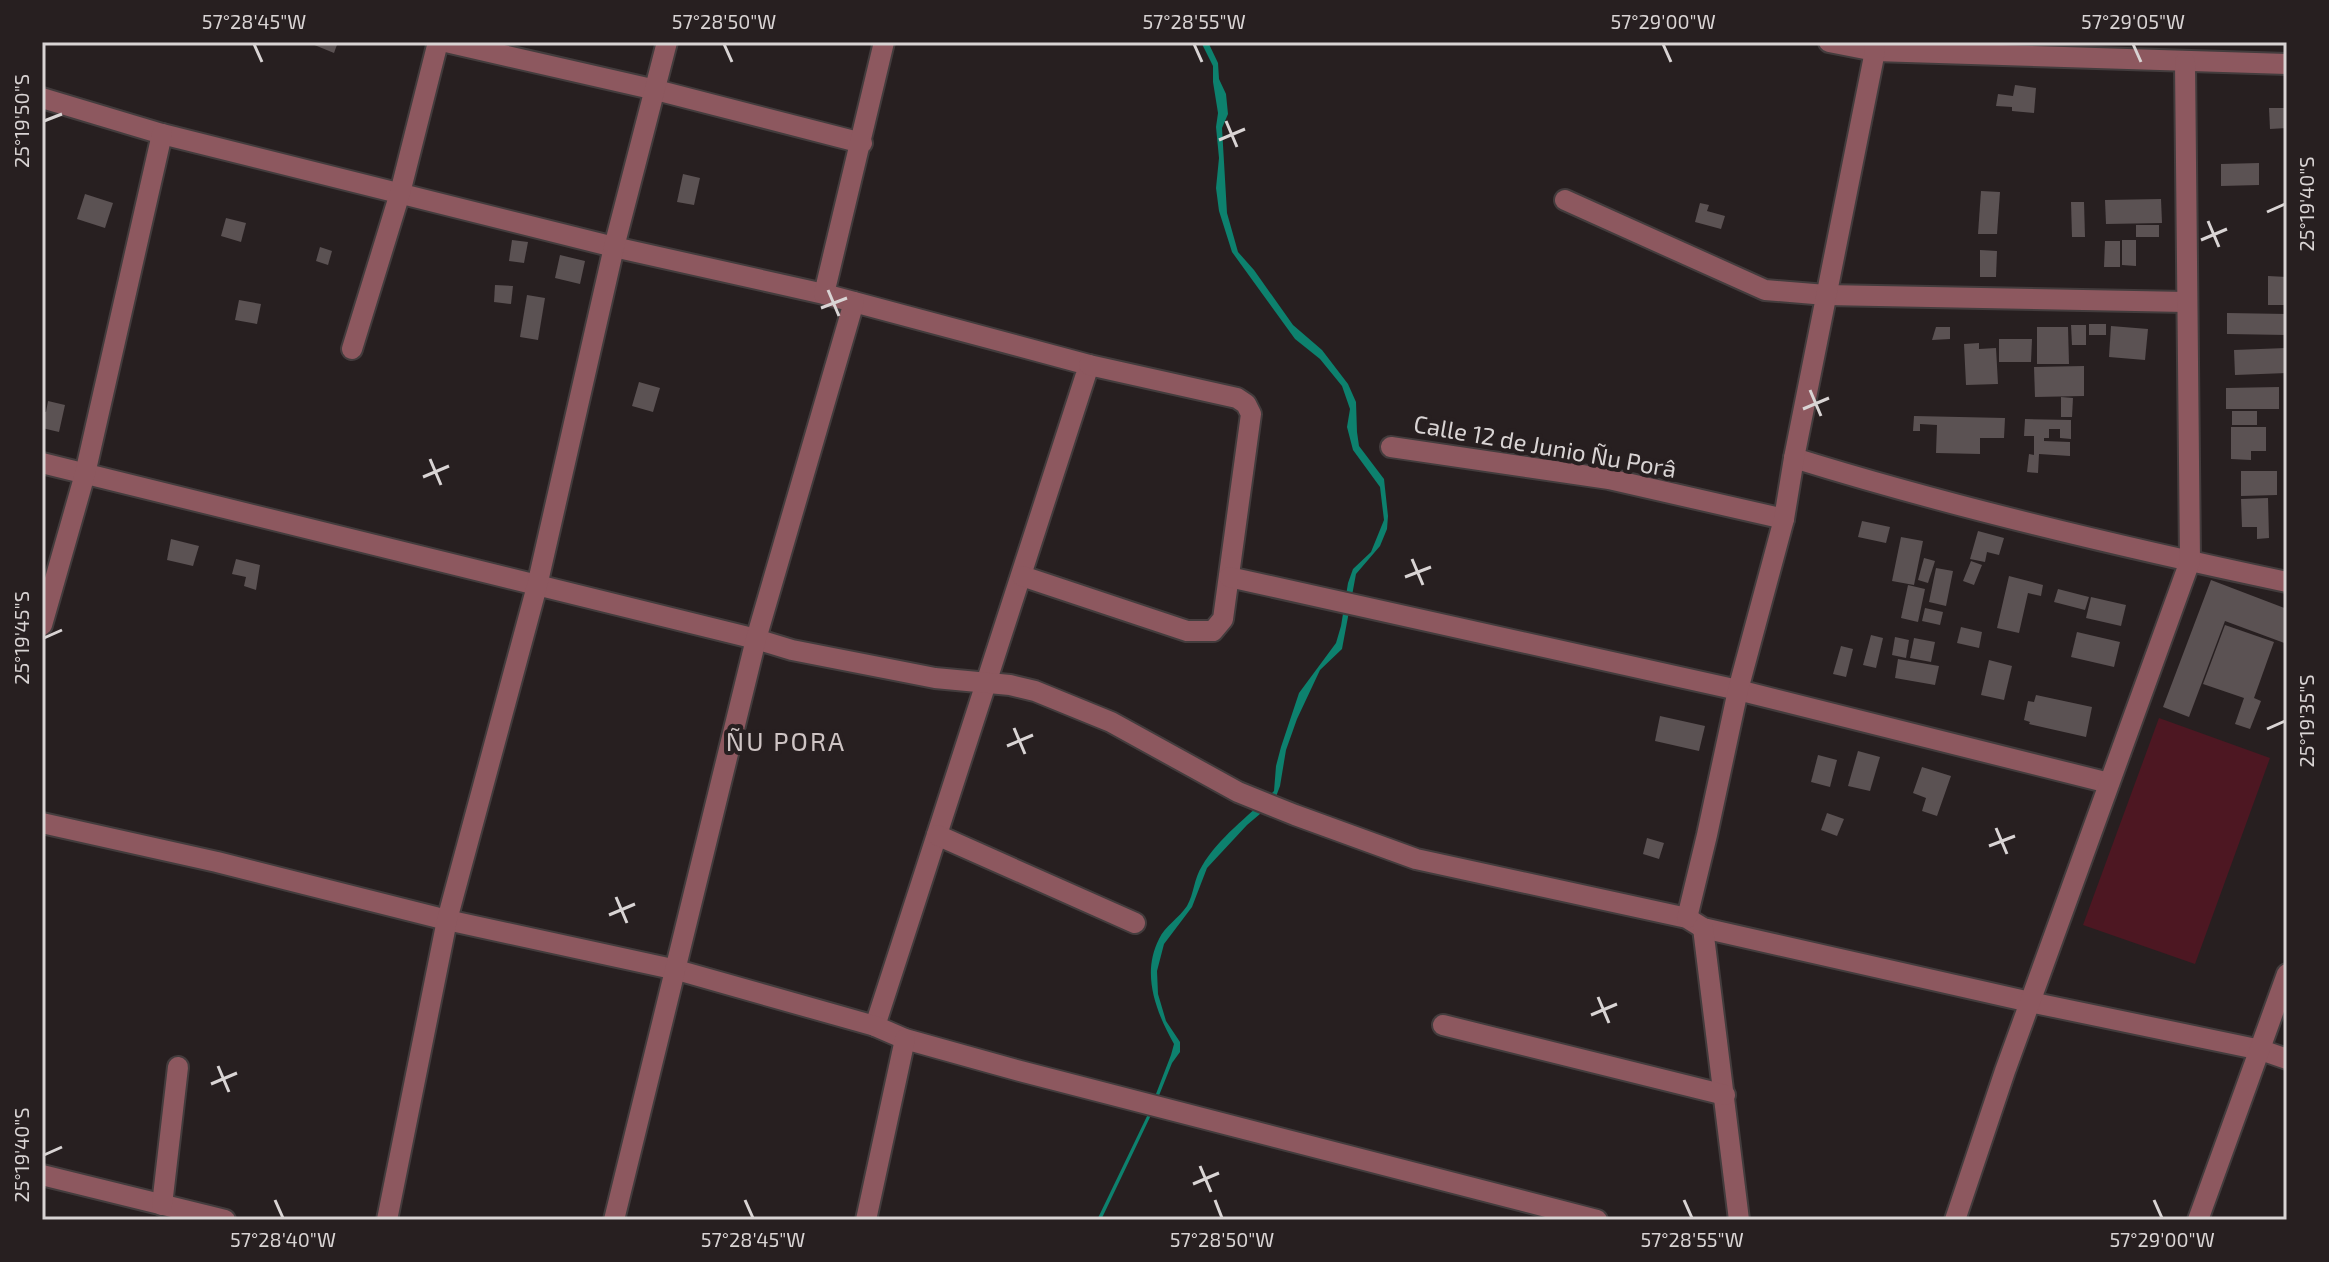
<svg xmlns="http://www.w3.org/2000/svg" width="2329" height="1262" font-family="'Exo 2',sans-serif">
	<rect width="100%" height="100%" fill="#271f20"/>
	<path fill="#4d1722" d="M2159,718L2270,758L2195,964L2083,925Z"/>
	<path fill="#0d816e" d="M1201,42H1208L1218,63L1219,79L1226,94L1228,114L1222,128L1227,213L1238,252L1254,270L1293,325L1322,350L1348,384L1356,402L1357,432L1359,446L1384,479L1388,516L1387,529L1380,546L1356,574L1342,649L1320,670L1297,719L1286,750L1280,786L1274,802L1247,825L1207,868L1192,907L1164,944L1157,971L1158,994L1166,1021L1180,1042V1052L1172,1063L1152,1113L1101,1220H1097L1149,1112L1171,1055L1174,1044C1156,1012 1141,974 1159,939C1165,926 1179,918 1187,906C1194,894 1194,878 1202,866C1219,837 1250,815 1274,791L1276,766L1281,747L1299,693L1336,643L1341,626L1348,583L1353,569L1371,552L1384,520L1380,487L1353,450L1347,427L1350,409L1342,386L1320,359L1295,339L1232,252L1219,211L1216,188L1219,158L1216,127L1218,113L1213,82V66Z"/>
	<g fill="#5b5253">
		<path d="M313,42H338L334,53L312,44Z"/>
		<path d="M2015,85L2036,88L2034,113L2012,111V107L1996,106L1998,94L2013,96Z"/>
		<path d="M2269,108H2287V128L2270,129Z"/>
		<path d="M2259,163V185L2221,186V164Z"/>
		<path d="M683,174L700,178L694,205L677,202Z"/>
		<path d="M1981,191L2000,192L1997,234H1978Z"/>
		<path d="M85,194L113,203L105,228L77,219Z"/>
		<path d="M2161,199L2162,223L2106,224L2105,200Z"/>
		<path d="M2071,202H2084L2085,237H2072Z"/>
		<path d="M1700,203L1709,205L1707,211L1725,216L1721,229L1695,222Z"/>
		<path d="M226,218L246,223L241,242L221,236Z"/>
		<rect x="2136" y="225" width="23" height="12"/>
		<path d="M512,240L528,242L524,263L509,261Z"/>
		<path d="M2122,240H2136V266L2122,265Z"/>
		<path d="M2105,241H2120V267H2104Z"/>
		<path d="M320,247L332,251L328,265L316,261Z"/>
		<path d="M1980,250L1997,251L1996,277H1980Z"/>
		<path d="M560,255L585,261L580,284L555,278Z"/>
		<path d="M2268,276L2287,277V305H2268Z"/>
		<path d="M495,285L513,286L511,304L494,302Z"/>
		<path d="M527,295L545,298L538,340L520,337Z"/>
		<path d="M239,300L261,304L257,324L235,320Z"/>
		<path d="M2227,313L2287,314V335L2227,334Z"/>
		<rect x="2089" y="324" width="17" height="11"/>
		<path d="M2071,325H2086V345H2072Z"/>
		<path d="M2111,326L2148,329L2145,360L2109,357Z"/>
		<path d="M1936,327H1950V339L1932,340Z"/>
		<path d="M2037,327H2068L2069,364H2037Z"/>
		<path d="M1999,339H2032L2031,362H1999Z"/>
		<path d="M1979,343V349L1996,348L1998,384L1966,385L1964,344Z"/>
		<path d="M2286,348L2287,373L2235,375L2234,350Z"/>
		<path d="M2084,366V396L2035,397L2034,367Z"/>
		<path d="M639,382L660,388L653,412L632,406Z"/>
		<path d="M2279,387V409H2226V388Z"/>
		<path d="M2061,397L2073,398L2072,417H2061Z"/>
		<path d="M48,401L65,405L59,432L42,428V411L46,412Z"/>
		<rect x="2232" y="411" width="25" height="14"/>
		<path d="M1914,416L2005,418L2004,438H1980V454L1936,453L1937,425L1920,424V431H1913Z"/>
		<path d="M2025,419L2071,420V439L2060,438V429H2049V438H2044V441L2070,442V456L2039,454L2038,473L2027,472L2029,454L2034,455V436H2024Z"/>
		<path d="M2231,427H2266V451H2251V460L2231,459Z"/>
		<path d="M2241,471H2277V495L2241,496Z"/>
		<path d="M2268,498L2269,538L2257,539V527H2242L2241,499Z"/>
		<path d="M1862,521L1890,527L1886,543L1858,537Z"/>
		<path d="M1978,531L2004,538L1999,555L1987,552L1985,562L1970,559Z"/>
		<path d="M1901,537L1923,541L1914,585L1892,581Z"/>
		<path d="M171,539L199,546L193,566L167,560Z"/>
		<path d="M1924,558L1935,561L1928,583L1918,580Z"/>
		<path d="M236,559L260,565L256,590L244,586L246,577L232,574Z"/>
		<path d="M1971,561L1982,565L1974,585L1963,581Z"/>
		<path d="M1936,568L1953,571L1946,606L1929,602Z"/>
		<path d="M2009,576L2043,585L2041,596L2028,593L2019,633L1997,628Z"/>
		<path d="M2211,580L2287,609V644L2225,621L2189,717L2163,707Z"/>
		<path d="M1908,585L1925,589L1918,622L1901,618Z"/>
		<path d="M2058,589L2089,597L2085,610L2054,602Z"/>
		<path d="M2091,597L2126,605L2121,626L2086,618Z"/>
		<path d="M1925,608L1943,612L1940,625L1922,621Z"/>
		<path d="M2225,625L2274,642L2254,698L2261,701L2250,729L2235,724L2244,698L2203,684Z"/>
		<path d="M1961,627L1982,632L1979,648L1957,643Z"/>
		<path d="M2077,632L2120,642L2114,667L2071,657Z"/>
		<path d="M1871,635L1883,638L1876,668L1863,665Z"/>
		<path d="M1895,637L1909,640L1906,658L1892,655Z"/>
		<path d="M1914,638L1935,642L1931,662L1910,658Z"/>
		<path d="M1841,646L1853,649L1846,677L1833,674Z"/>
		<path d="M1898,659L1939,666L1935,685L1895,678Z"/>
		<path d="M1989,660L2012,666L2004,700L1981,695Z"/>
		<path d="M2036,695L2092,707L2086,737L2029,724L2030,722L2024,720L2028,701L2034,702Z"/>
		<path d="M1660,716L1705,726L1699,751L1655,741Z"/>
		<path d="M1858,751L1880,757L1870,791L1848,786Z"/>
		<path d="M1818,755L1837,760L1830,787L1811,782Z"/>
		<path d="M1922,767L1951,776L1937,816L1922,811L1926,798L1913,793Z"/>
		<path d="M1827,813L1844,819L1837,836L1821,830Z"/>
		<path d="M1647,838L1664,843L1659,859L1643,854Z"/>
	</g>
	<g fill="none" stroke-linecap="round" stroke-linejoin="round">
		<defs>
			<g id="minor">
				<path d="M446,42L656,90L862,143"/>
				<path d="M1829,42L1875,51L2287,64"/>
				<path d="M42,98L162,134L614,247L824,294L1089,365L875,1026"/>
				<path d="M1565,200L1765,290L1826,295L2186,302"/>
				<path d="M824,294L884,42"/>
				<path d="M352,349L400,193L438,42"/>
				<path d="M1391,447L1609,479L1784,519"/>
				<path d="M1794,458C1955,508 2121,547 2287,582"/>
				<path d="M42,463L756,639L792,650L935,678L1010,685L1035,691L1111,722L1238,792L1295,815L1416,859L1687,918L1703,928L2030,1002L2261,1050L2287,1059"/>
				<path d="M1022,576L1187,631H1213L1223,619L1251,414L1246,404L1237,398L1089,365"/>
				<path d="M1229,577L1738,690L2109,783"/>
				<path d="M42,625L85,474L162,134"/>
				<path d="M42,823L217,862L447,920L677,970L875,1026L905,1039L1020,1071L1597,1220"/>
				<path d="M937,835L1135,923"/>
				<path d="M1687,918L1707,835L1738,690L1784,519L1794,458L1875,51L1874,42"/>
				<path d="M1703,928L1739,1220"/>
				<path d="M1443,1025L1725,1095"/>
				<path d="M42,1175L225,1220"/>
				<path d="M162,1205L178,1067"/>
				<path d="M387,1220L447,920L537,586L614,247L667,42"/>
				<path d="M614,1220L756,639L854,302"/>
				<path d="M866,1220L905,1039"/>
				<path d="M1955,1220L2005,1071L2190,561L2185,62"/>
				<path d="M2198,1220L2287,974"/>
			</g>
		</defs>
		<use href="#minor" stroke="#433c3d" stroke-width="24"/>
		<use href="#minor" stroke="#8d585f" stroke-width="20"/>
	</g>
	<path fill="none" stroke="#d9d4d4" stroke-width="3" d="M254,44L262,62M724,44L732,62M1194,44L1202,62M1663,44L1671,62M2133,44L2141,62M44,121L62,114M1226,121L1237,147M1219,140L1245,129M2267,212L2285,204M2208,221L2219,247M2201,240L2227,229M828,290L839,316M821,308L847,298M1810,390L1821,416M1803,409L1829,398M430,459L441,485M423,477L449,466M1412,559L1423,585M1405,577L1431,567M44,638L62,630M1014,728L1025,754M2267,729L2285,721M1007,746L1033,735M1996,828L2007,854M1989,846L2015,836M616,897L627,923M609,915L635,904M1598,997L1609,1023M1591,1015L1617,1004M218,1066L229,1092M211,1084L237,1073M44,1155L62,1147M1200,1166L1211,1192M1193,1184L1219,1173M275,1200L283,1218M745,1200L753,1218M1215,1200L1222,1218M1684,1200L1692,1218M2154,1200L2162,1218"/>
	<g text-anchor="middle" stroke-width="8" stroke-linejoin="round" paint-order="stroke">
		<g font-size="24" fill="#d9d4d4" stroke="#271f20">
			<text transform="translate(1545 447) rotate(10)" y="8">Calle 12 de Junio Ñu Porâ</text>
		</g>
		<g font-size="26" letter-spacing="2" fill="#cec4c4" stroke="#271f20">
			<text x="786" y="751">ÑU PORA</text>
		</g>
	</g>
	<rect width="2329" height="1262" fill="none" stroke="#271f20" stroke-width="88"/>
	<rect x="44" y="44" width="2241" height="1174" fill="none" stroke="#d9d4d4" stroke-width="3"/>
	<g font-size="20" text-anchor="middle" fill="#d9d4d4">
		<text x="254" y="29">57°28'45"W</text>
		<text x="724" y="29">57°28'50"W</text>
		<text x="1194" y="29">57°28'55"W</text>
		<text x="1663" y="29">57°29'00"W</text>
		<text x="2133" y="29">57°29'05"W</text>
		<text transform="translate(22 121) rotate(-90)" y="7">25°19'50"S</text>
		<text transform="translate(2307 204) rotate(-90)" y="7">25°19'40"S</text>
		<text transform="translate(22 638) rotate(-90)" y="7">25°19'45"S</text>
		<text transform="translate(2307 721) rotate(-90)" y="7">25°19'35"S</text>
		<text transform="translate(22 1155) rotate(-90)" y="7">25°19'40"S</text>
		<text x="283" y="1247">57°28'40"W</text>
		<text x="753" y="1247">57°28'45"W</text>
		<text x="1222" y="1247">57°28'50"W</text>
		<text x="1692" y="1247">57°28'55"W</text>
		<text x="2162" y="1247">57°29'00"W</text>
	</g>
</svg>
